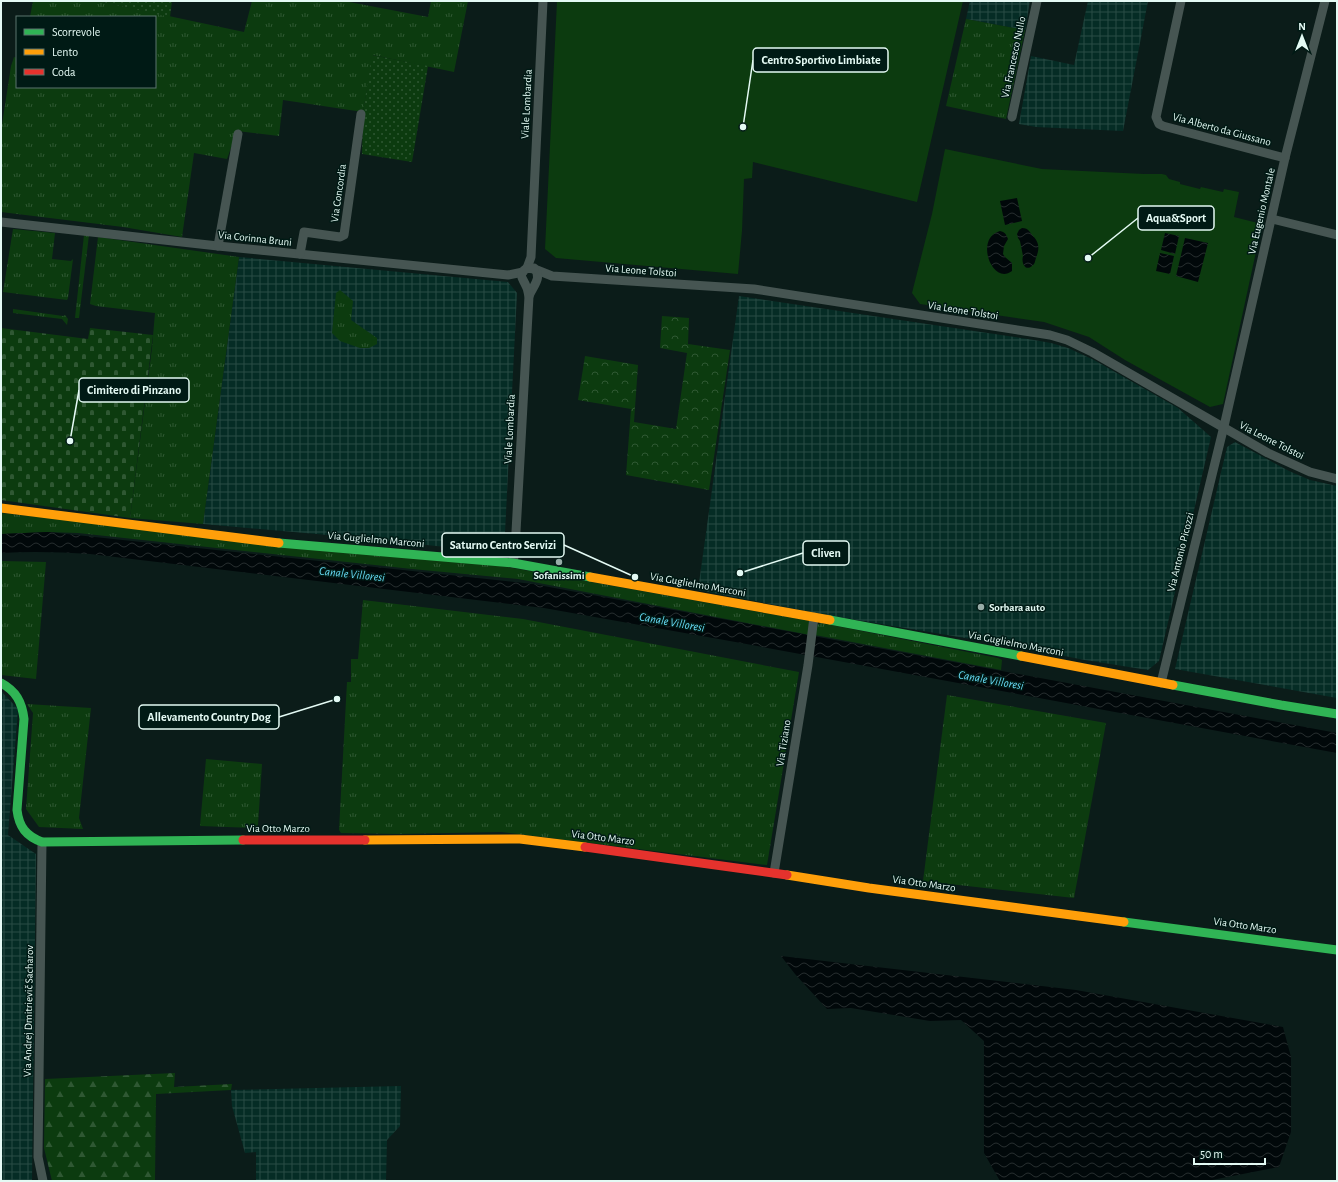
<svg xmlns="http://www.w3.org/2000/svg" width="1338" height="1182" font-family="'Alegreya Sans',sans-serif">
	<defs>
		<pattern id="industrial-grid" width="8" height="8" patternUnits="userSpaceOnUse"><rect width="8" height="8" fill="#052c25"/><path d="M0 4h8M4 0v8" fill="none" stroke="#294c45"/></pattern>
		<pattern id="grass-tufts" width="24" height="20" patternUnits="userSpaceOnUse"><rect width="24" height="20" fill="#0c3b0f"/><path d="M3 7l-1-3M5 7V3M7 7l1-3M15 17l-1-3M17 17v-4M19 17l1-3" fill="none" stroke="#2f5833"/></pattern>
		<pattern id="forest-firs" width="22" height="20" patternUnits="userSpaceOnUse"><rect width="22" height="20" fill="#0c3b0f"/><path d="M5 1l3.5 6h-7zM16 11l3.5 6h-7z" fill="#2f5833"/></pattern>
		<pattern id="cemetery-stones" width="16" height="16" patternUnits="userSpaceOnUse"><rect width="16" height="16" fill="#0c3b0f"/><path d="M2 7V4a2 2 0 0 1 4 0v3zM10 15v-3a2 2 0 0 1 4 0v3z" fill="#2f5833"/></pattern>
		<pattern id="park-crowns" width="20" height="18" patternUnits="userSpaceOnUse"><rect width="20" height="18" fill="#0c3b0f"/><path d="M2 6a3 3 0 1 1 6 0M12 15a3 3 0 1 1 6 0" fill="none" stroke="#2f5833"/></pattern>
		<pattern id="garden-dots" width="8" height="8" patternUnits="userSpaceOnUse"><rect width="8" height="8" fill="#0c3b0f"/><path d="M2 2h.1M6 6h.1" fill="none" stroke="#2f5833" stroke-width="1.8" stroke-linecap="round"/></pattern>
		<pattern id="water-waves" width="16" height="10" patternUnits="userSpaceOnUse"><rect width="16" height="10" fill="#01080a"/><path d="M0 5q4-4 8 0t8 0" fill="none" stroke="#262d2e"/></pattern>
	</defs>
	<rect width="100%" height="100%" fill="#0b1c19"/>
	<g fill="url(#industrial-grid)">
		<path d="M970,1H1030L1025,30L966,19Z"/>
		<path d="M1088,1H1148L1123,131L1036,127L1019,124L1031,56L1074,65Z"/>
		<path d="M239,257L508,282L517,293L504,553L339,536L203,524Z"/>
		<path d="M739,296L1034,340L1051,343L1068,348L1094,360L1178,408L1211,437L1159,661L1148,670L1085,660L1013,646L827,615L698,590Z"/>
		<path d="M1235,442L1289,471L1310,480L1337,486V698L1175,669L1227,447Z"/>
		<path d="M1,691L18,709L8,835L36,854L32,1181H1Z"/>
		<path d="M401,1086L400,1126L387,1140L386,1181H256V1152L245,1153L232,1106L231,1090Z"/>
	</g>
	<g fill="url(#grass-tufts)">
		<path d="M33,1H98L244,32L252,1H344L428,17L431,1H468L454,72L373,55L363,112L283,100L279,136L237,131L227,159L194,153L182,237L123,227L1,212V131L11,66L14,57L17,58V87H155V17H30Z"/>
		<path d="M966,19L1025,30L1006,119L946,106Z"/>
		<path d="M13,229L55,233L52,259L71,261L73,259L68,298L67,300L3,292Z"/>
		<path d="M84,235H89L79,318H75Z"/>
		<path d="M98,237L239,257L203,524L130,518L152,348L155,313L96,306L90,304Z"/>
		<path d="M340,290L353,301L351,320L377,338V344L369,348H360L340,341L332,333L336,293Z"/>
		<path d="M13,309L63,316L65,315L68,319L67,325L62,319L13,313Z"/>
		<path d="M1,513L501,566L810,621V635L518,579L412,569L78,533L48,532L1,534Z"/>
		<path d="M1,561L46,562L36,679L1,675Z"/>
		<path d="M363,600L523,619L799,672L767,865L501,832L397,834L341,833L339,830L347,682H351V659H358Z"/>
		<path d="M821,623L998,658L1002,660L1001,670L815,635L817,625Z"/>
		<path d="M947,695L1106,723L1074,898L923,881Z"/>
		<path d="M27,704L91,708L79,818L83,829L39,827L26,809L33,713Z"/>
		<path d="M206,759L262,764L258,825L254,828L200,826Z"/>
	</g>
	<path fill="url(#forest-firs)" d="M175,1073L174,1087L232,1084L231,1090L156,1094L155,1181H52L44,1148L45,1079Z"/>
	<path fill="url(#cemetery-stones)" d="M1,328L88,339L90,328L153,335L130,518L1,500Z"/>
	<path fill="url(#park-crowns)" d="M662,316L689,318L688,344L730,350L709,490L626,475L631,409L578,400L585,356L638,365L634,422L676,429L687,353L660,348Z"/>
	<g fill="url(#garden-dots)">
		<path d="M98,1H172L170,17Z"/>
		<path d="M372,55L428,66L412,162L362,154L363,112Z"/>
	</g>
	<g fill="#0c3b0f">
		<path d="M557,1H963L917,202L753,162L752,178L744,179L742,231L738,274L556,258L545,249Z"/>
		<path d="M945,149L1042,169L1144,174H1162L1166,175L1169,179L1180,182V184L1200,189L1201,187L1223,192L1224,189L1239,192L1234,217L1262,224L1223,404L1210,407L1125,360L1089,337L1044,322L920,304L912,293L932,214Z"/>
	</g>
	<g fill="url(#water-waves)">
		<path d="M1017,198L1022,221L1005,225L1000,201Z"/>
		<path d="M1022,228C1029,228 1030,233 1034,237C1040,244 1039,250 1036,258C1035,261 1035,264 1032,266C1025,272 1021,262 1023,256L1020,241L1018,238L1017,234L1019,230Z"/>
		<path d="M1000,231C1005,232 1006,234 1008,239L1004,246L1003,254L1005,257L1012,263V271C992,286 974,238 1000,231Z"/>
		<path d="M1165,233L1179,236L1175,254L1161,250Z"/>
		<path d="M1185,238L1208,243L1198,282L1176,276Z"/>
		<path d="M1160,253L1174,256L1170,274L1156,271Z"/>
		<path d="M48,532L533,584L1337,733V753L741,643L544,608L90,554C61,552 31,551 1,553V534Z"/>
		<path d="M781,956L1076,990L1283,1027L1291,1057V1132L1279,1167L1207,1181H1000L984,1153V1041L961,1020L930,1021L851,1008L827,1009L795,974Z"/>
	</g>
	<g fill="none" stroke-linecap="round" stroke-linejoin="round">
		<g stroke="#465552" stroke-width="9">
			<path d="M1181,1L1156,117L1159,124L1163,126L1285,158"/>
			<path d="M1012,117L1037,1"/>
			<path d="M1272,219L1337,235"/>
			<path d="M1,222L218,246L508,275L523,272"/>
			<path d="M218,246L238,134"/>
			<path d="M300,254L304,232L340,237L344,235L361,114"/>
			<path d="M527,268L531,257L543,1"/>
			<path d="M537,270L552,276L754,289L1050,335L1067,340L1092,352L1268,453L1310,472L1337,479"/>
			<path d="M529,296C533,286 543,277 534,268"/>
			<path d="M513,563L515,550L529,296C528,293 528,289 526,286C523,278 517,275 527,268L534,269"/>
			<path d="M1161,683L1225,422L1285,158L1325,1"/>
			<path d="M42,842L38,1157L43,1181"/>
			<path d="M774,873L808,665L814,617"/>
		</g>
		<g stroke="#30b455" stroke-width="9">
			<path d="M279,543L513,563L590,577"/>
			<path d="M830,620L1021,656"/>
			<path d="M1,683C16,691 22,702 24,719L17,810C19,827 26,836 42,842L243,840"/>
			<path d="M1173,685L1281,705L1337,714"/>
			<path d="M1124,922L1337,950"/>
		</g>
		<g stroke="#ff9f0a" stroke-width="9">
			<path d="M1,508L279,543"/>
			<path d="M590,577L830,620"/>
			<path d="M1021,656L1173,685"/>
			<path d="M365,840L520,839L585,847"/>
			<path d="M787,875L869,888L1124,922"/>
		</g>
		<g stroke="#e5322d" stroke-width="9">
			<path d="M243,840H365"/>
			<path d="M585,847L787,875"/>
		</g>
	</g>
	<g fill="#98aca7" stroke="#001a15" stroke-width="1.5">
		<circle cx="559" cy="562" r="4"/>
		<circle cx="981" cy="607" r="4"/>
	</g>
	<g text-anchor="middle" stroke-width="3" stroke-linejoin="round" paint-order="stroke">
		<g font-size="11" fill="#e4faf4" stroke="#001a15">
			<text transform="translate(1013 57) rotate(-78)" y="4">Via Francesco Nullo</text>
			<text transform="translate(526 104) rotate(-87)" y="4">Viale Lombardia</text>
			<text transform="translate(1222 129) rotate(15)" y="4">Via Alberto da Giussano</text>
			<text transform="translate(338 193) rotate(-82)" y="4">Via Concordia</text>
			<text transform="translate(1261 211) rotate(-77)" y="4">Via Eugenio Montale</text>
			<text transform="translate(255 238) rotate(6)" y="4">Via Corinna Bruni</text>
			<text transform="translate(641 270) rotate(4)" y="4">Via Leone Tolstoi</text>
			<text transform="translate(963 310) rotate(9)" y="4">Via Leone Tolstoi</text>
			<text transform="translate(509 429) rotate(-87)" y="4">Viale Lombardia</text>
			<text transform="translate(1272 440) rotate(27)" y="4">Via Leone Tolstoi</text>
			<text transform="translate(376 539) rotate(5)" y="4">Via Guglielmo Marconi</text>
			<text transform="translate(1180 552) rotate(-76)" y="4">Via Antonio Picozzi</text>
			<text transform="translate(698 584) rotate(10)" y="4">Via Guglielmo Marconi</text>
			<text transform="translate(1016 643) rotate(11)" y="4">Via Guglielmo Marconi</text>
			<text transform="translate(783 743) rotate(-81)" y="4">Via Tiziano</text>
			<text x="278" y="832">Via Otto Marzo</text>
			<text transform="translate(603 837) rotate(7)" y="4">Via Otto Marzo</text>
			<text transform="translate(924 883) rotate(8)" y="4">Via Otto Marzo</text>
			<text transform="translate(1245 925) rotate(8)" y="4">Via Otto Marzo</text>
			<text transform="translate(28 1011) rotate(-89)" y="4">Via Andrej Dmitrievič Sacharov</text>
		</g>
		<g font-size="11" font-weight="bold" fill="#e4faf4" stroke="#001a15">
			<text x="559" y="579">Sofanissimi</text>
			<text x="989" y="611" text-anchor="start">Sorbara auto</text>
		</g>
		<g font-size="12" font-style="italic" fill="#66d9f4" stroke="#001a15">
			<text transform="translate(352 574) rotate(6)" y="4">Canale Villoresi</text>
			<text transform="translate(672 622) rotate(10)" y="4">Canale Villoresi</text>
			<text transform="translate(991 680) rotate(10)" y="4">Canale Villoresi</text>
		</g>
	</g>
	<path fill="none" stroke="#e4faf4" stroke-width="1.5" d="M743 127L753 60M1088 258L1138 218M70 441L79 390M635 577L564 545M740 573L803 553M337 699L279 717"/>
	<g fill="#e4faf4" stroke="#001a15" stroke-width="1.5">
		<circle cx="743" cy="127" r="4"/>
		<circle cx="1088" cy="258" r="4"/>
		<circle cx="70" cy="441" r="4"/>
		<circle cx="635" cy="577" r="4"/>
		<circle cx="740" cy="573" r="4"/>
		<circle cx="337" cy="699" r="4"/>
	</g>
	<g fill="#001a15" stroke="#e4faf4" stroke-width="1.5">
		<rect x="753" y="48" width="135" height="24" rx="4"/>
		<rect x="1138" y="206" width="76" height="24" rx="4"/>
		<rect x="79" y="378" width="110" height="24" rx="4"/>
		<rect x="442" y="533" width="122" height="24" rx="4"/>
		<rect x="803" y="541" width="46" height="24" rx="4"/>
		<rect x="139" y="705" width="140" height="24" rx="4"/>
	</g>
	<g font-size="12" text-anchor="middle" font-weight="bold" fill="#e4faf4">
		<text x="821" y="64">Centro Sportivo Limbiate</text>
		<text x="1176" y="222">Aqua&amp;Sport</text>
		<text x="134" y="394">Cimitero di Pinzano</text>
		<text x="503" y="549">Saturno Centro Servizi</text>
		<text x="826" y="557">Cliven</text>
		<text x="209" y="721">Allevamento Country Dog</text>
	</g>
	<rect width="1338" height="1182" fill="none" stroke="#e4faf4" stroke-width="4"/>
	<rect x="16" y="16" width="140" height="72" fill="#001a15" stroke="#5b746e"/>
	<rect x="24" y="29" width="20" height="6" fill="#30b455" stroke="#5b746e"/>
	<text x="52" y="36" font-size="12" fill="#e4faf4">Scorrevole</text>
	<rect x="24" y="49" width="20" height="6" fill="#ff9f0a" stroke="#5b746e"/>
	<text x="52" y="56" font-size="12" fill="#e4faf4">Lento</text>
	<rect x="24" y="69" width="20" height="6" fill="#e5322d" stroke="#5b746e"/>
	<text x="52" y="76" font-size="12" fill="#e4faf4">Coda</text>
	<g transform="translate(1302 36)" stroke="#001a15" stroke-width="3" paint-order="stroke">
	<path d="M0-3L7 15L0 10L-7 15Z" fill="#e4faf4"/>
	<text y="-6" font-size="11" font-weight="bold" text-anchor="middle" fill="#e4faf4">N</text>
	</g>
	<path d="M1194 1158v6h71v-6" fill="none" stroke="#e4faf4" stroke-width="2"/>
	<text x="1200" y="1158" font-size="12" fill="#e4faf4" stroke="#001a15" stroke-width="3" paint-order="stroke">50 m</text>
</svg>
